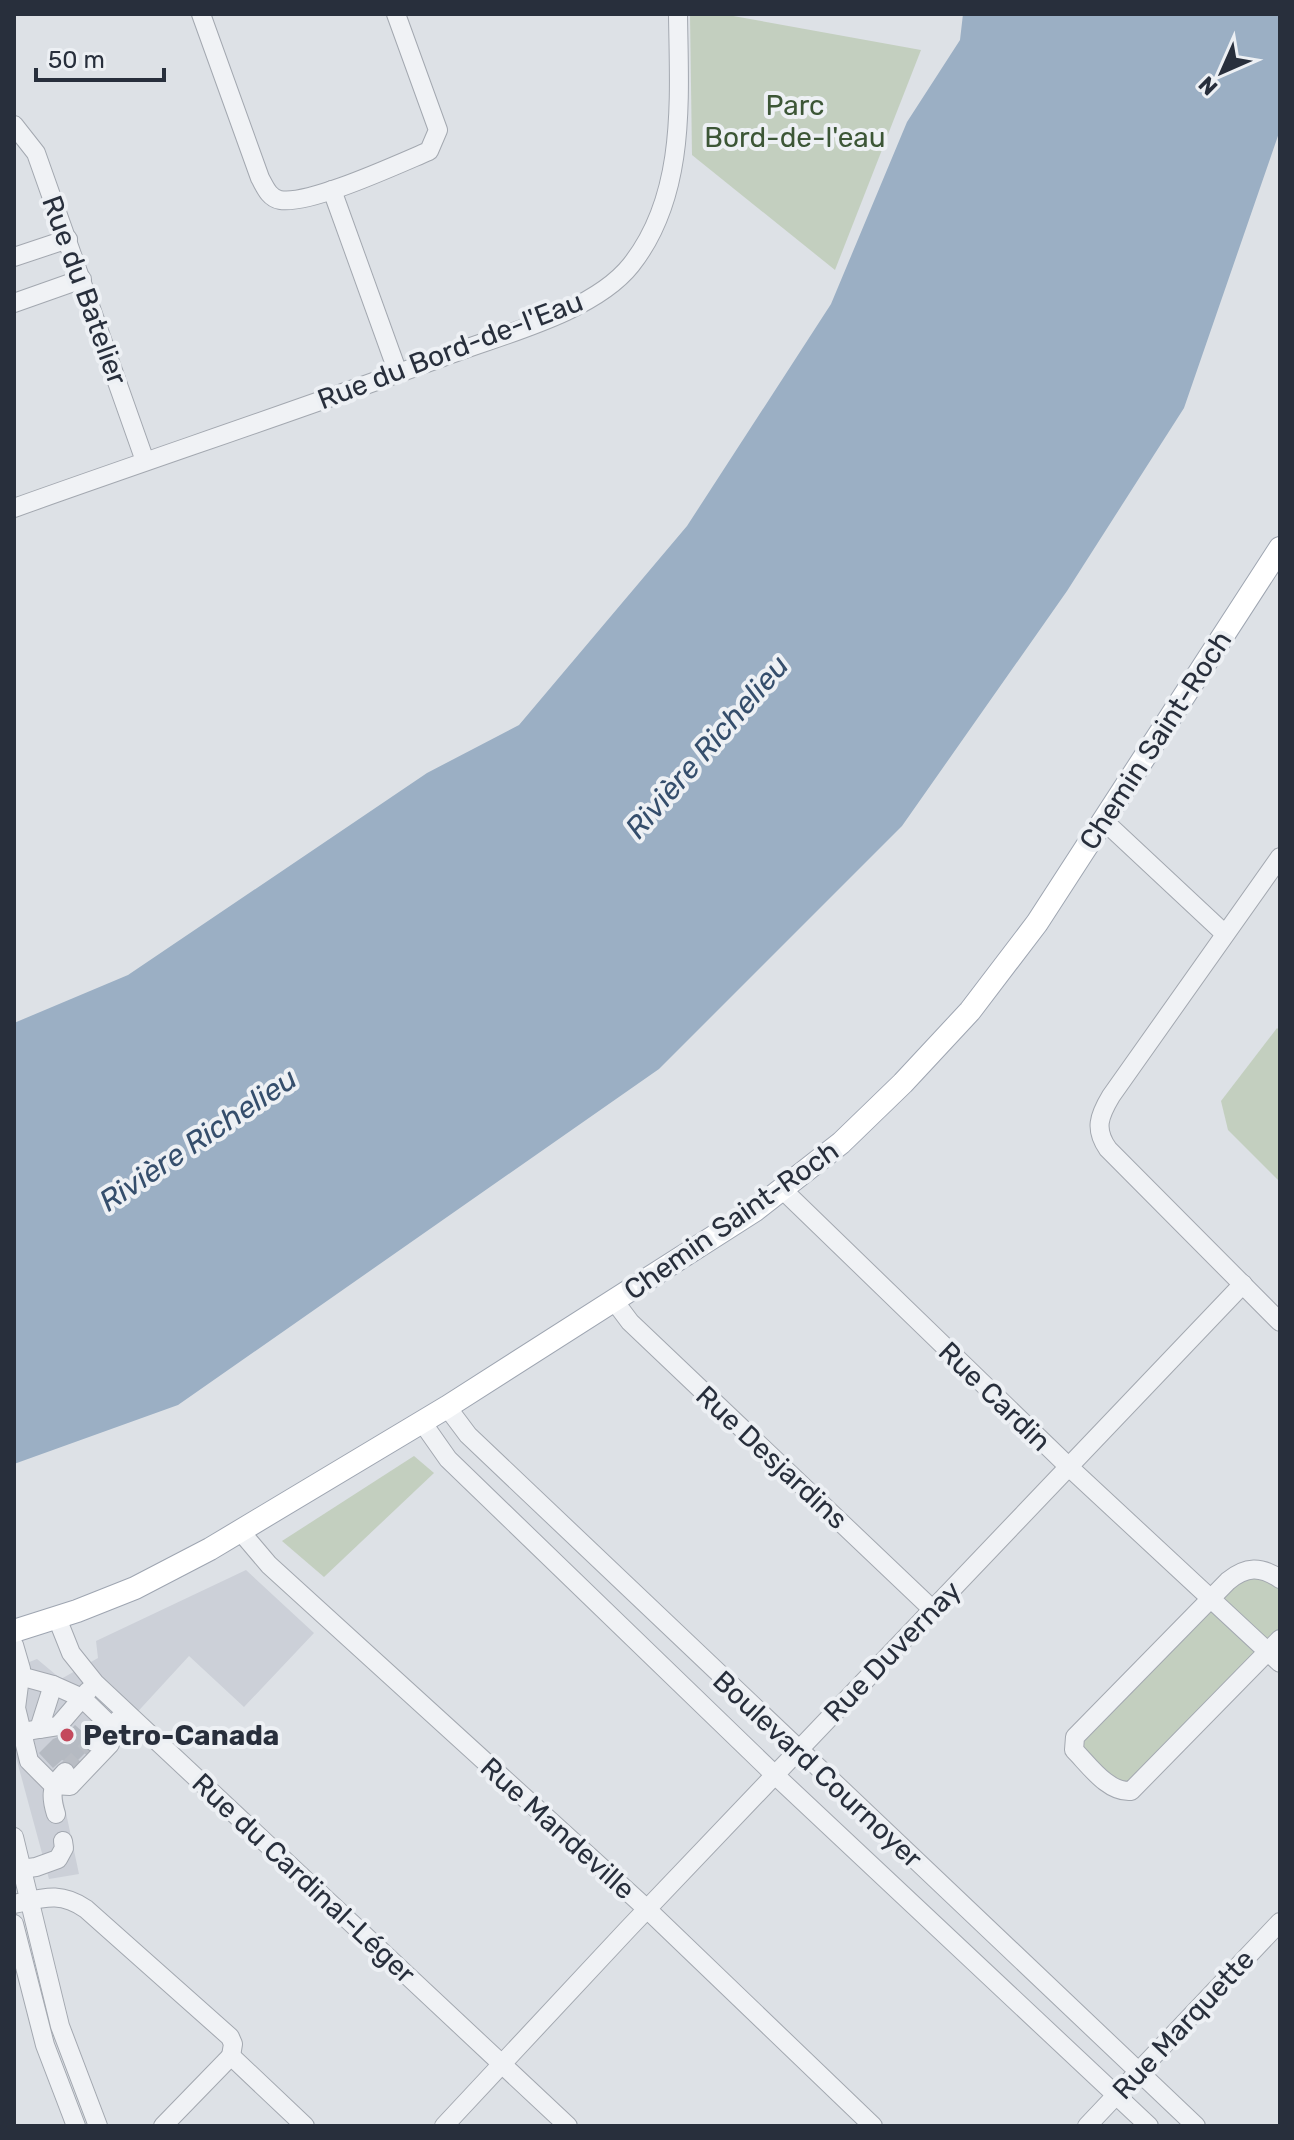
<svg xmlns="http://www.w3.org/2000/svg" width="1294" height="2140" font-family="Rubik,sans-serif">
	<rect width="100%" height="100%" fill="#dde1e6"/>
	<path fill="#ccd0d8" d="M246,1570L314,1633L244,1707L189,1656L62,1794L79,1874L49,1879L14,1750V1668L37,1659L61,1679L98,1658L96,1641Z"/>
	<g fill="#c3cfbf">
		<path d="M690,14H722L921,50L835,270L692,155Z"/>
		<path d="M1277,1028L1280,1031V1182L1228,1130L1221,1101Z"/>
		<path d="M414,1456L434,1473L324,1577L282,1541Z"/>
		<path d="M1229,1573L1280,1579V1639L1130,1786L1116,1787L1074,1750Z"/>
	</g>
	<path fill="#9bafc4" d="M963,14H1280V130L1184,408L1067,591L902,826L659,1069L178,1405L14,1464V1023L128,975L427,773L519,725L687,526L831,304L907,122L960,40Z"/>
	<path fill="#b5bac2" d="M75,1725L85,1734L82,1743L87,1751L74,1764L62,1760L53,1768L39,1753L53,1739L66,1734Z"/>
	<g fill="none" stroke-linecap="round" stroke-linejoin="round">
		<path stroke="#b9bdc4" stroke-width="18" stroke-dasharray="18 9" stroke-linecap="butt" d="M65,1772L94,1742"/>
		<defs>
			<g id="minor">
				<path d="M201,14L260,178C265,187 269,198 280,200C310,205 398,164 429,151L438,130L396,14"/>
				<path d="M14,125L36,153L145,461"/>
				<path d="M332,190L398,373"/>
				<path d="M14,257L68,239"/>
				<path d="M14,303L82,279"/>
				<path d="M14,508C157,457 301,409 443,357C500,335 593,313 631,265C687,194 679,98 678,14"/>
				<path d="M1103,820L1225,934"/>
				<path d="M1280,857L1111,1096C1099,1116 1094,1129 1108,1149L1280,1322"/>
				<path d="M783,1190L1069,1467L1280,1663"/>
				<path d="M615,1302L630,1322L932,1609"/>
				<path d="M447,1407L468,1435L1196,2126"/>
				<path d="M422,1422L448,1459L775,1775L1149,2126"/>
				<path d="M241,1532L269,1565L647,1909L873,2126"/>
				<path d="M1280,1579C1261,1566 1246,1566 1228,1581L1075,1737L1074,1750C1089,1765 1108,1793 1131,1791L1280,1639"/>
				<path d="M57,1618L71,1653L95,1683L568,2126"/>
				<path d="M14,1645L21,1669L16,1708L29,1761L53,1785L70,1786L110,1744L112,1727"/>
				<path d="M20,1676L53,1685L82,1698L88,1691"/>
				<path d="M39,1729L58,1726L82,1698L112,1727L119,1719"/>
				<path d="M28,1731L39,1729L53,1685"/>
				<path d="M94,1742L112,1727"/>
				<path d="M56,1814C50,1795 51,1786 65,1772"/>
				<path d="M14,1837L60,2026L98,2126"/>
				<path d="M14,1870L36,1867L58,1859L64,1848L63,1841"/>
				<path d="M14,1904C43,1898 60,1891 86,1909L230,2037L233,2044L231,2056"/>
				<path d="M14,1924L45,2045L76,2126"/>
				<path d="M231,2056L305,2126"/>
				<path d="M163,2126L231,2056"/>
				<path d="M444,2126L627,1930L1243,1284"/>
				<path d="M1087,2126L1280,1922"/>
			</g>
			<path id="major" d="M14,1631L77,1611L135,1588L210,1549L447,1407L754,1211L841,1143L903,1083L970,1011L1037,923L1280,548"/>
		</defs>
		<use href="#minor" stroke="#a3a8b0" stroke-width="20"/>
		<use href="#major" stroke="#9ea5b1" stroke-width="24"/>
		<use href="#minor" stroke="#f0f2f5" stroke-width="18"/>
		<use href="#major" stroke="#fff" stroke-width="22"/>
	</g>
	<circle fill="#c44a5d" stroke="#edf0f4" stroke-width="3" cx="67" cy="1735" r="8"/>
	<g text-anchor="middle" stroke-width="8" stroke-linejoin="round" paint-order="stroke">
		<g font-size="28" fill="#3c5636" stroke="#edf0f4">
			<text x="795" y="115">Parc<tspan x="795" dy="32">Bord-de-l'eau</tspan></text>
		</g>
		<g font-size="28" fill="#282f3c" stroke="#edf0f4">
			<text transform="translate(85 290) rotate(70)" y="10">Rue du Batelier</text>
			<text transform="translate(450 350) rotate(-21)" y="10">Rue du Bord-de-l'Eau</text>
			<text transform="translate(1155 740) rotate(-57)" y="10">Chemin Saint-Roch</text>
			<text transform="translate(731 1220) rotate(-35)" y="10">Chemin Saint-Roch</text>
			<text transform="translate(995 1396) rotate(44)" y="10">Rue Cardin</text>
			<text transform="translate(772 1457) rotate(43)" y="10">Rue Desjardins</text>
			<text transform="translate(892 1651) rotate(-46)" y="10">Rue Duvernay</text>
			<text transform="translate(818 1769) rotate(43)" y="10">Boulevard Cournoyer</text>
			<text transform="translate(558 1828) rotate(42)" y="10">Rue Mandeville</text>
			<text transform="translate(304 1878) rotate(43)" y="10">Rue du Cardinal-Léger</text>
			<text transform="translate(1183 2024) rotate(-47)" y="10">Rue Marquette</text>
		</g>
		<g font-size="28" font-weight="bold" fill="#282f3c" stroke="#edf0f4" text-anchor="start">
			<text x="83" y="1745">Petro-Canada</text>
		</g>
		<g font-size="30" font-style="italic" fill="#354e6c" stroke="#edf0f4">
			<text transform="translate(707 747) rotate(-49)" y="10">Rivière Richelieu</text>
			<text transform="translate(198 1140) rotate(-34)" y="10">Rivière Richelieu</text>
		</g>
	</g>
	<rect width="1294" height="2140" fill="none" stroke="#282f3c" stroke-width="32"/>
	<g transform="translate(1222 72) rotate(225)" stroke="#edf0f4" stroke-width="6" paint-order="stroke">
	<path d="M0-6L14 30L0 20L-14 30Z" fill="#282f3c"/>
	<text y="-12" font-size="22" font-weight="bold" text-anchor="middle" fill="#282f3c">N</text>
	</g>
	<path d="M36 68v12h128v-12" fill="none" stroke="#282f3c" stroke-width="4"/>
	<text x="48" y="68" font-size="24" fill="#282f3c" stroke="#edf0f4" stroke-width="6" paint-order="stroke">50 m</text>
</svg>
